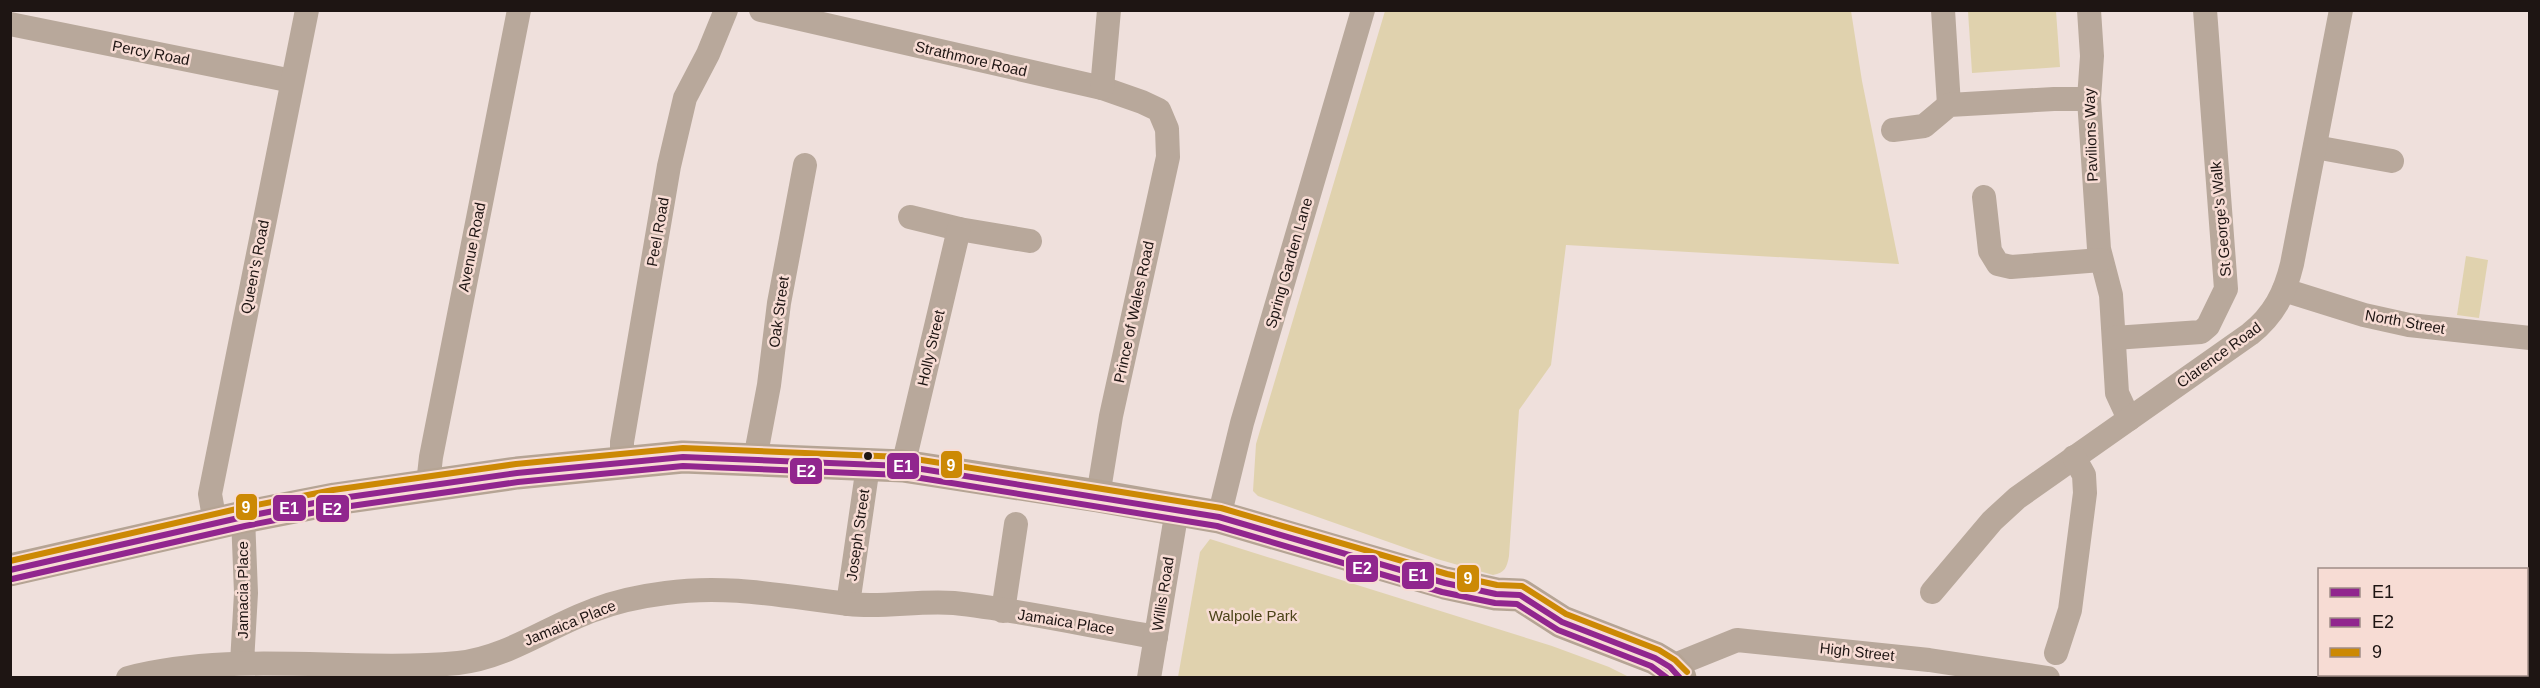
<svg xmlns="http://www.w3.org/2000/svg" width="2540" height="688" font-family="Helvetica,sans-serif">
	<rect width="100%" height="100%" fill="#efe0dc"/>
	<g fill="#e0d2ae">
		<path d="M1385,11H1851L1862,81L1899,264L1566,245L1551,365L1519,410L1509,556C1507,567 1505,573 1493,575L1437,559L1258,496L1253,491L1256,444Z"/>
		<path d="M1968,11H2056L2060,67L1972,73Z"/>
		<path d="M2466,256L2488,260L2479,318L2457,315Z"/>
		<path d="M1210,539L1552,646L1609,667L1629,677H1178L1200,552Z"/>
	</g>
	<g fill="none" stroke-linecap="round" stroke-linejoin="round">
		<g stroke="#b8a89b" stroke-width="24">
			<path d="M761,10L1102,88L1142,102L1159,110L1167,129L1168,157L1111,416L1098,496"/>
			<path d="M1943,10L1949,105"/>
			<path d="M2089,10L2092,56L2089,99L2099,249L2111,295L2117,393L2129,419"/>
			<path d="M10,24L292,81"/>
			<path d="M1102,88L1109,10"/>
			<path d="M1893,130L1924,126L1949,105L2054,99H2089"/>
			<path d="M2315,147L2392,161"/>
			<path d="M1984,197L1990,251L1998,264L2011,267L2101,260"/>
			<path d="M910,217L959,229L1030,241"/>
			<path d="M2284,290L2364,315L2409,325L2530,338"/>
			<path d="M2114,338L2201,332L2208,326L2226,289L2205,10"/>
			<path d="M755,459L769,385L779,303L805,165"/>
			<path d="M622,462V442L669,166L685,98L708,54L726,10"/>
			<path d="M903,466L959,229"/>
			<path d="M428,484L431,457L519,10"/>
			<path d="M1219,517L1242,423L1363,10"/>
			<path d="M215,523L210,494L307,10"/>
			<path d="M1932,592L1992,521L2017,498L2250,334C2274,315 2285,293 2292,264L2341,10"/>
			<path d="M848,604L868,466"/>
			<path d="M1003,611L1016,524"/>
			<path d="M2056,653L2070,610L2085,493L2084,475L2074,457"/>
			<path d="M242,663L246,593L243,517"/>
			<path d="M1670,667L1737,640L1929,660L2048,678"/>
			<path d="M128,678C235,650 348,673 458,663C507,658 549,626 594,610C617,601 642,596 666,593C729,584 787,597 849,604C884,608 919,600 954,603C1021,610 1089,626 1156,637"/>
			<path d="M1149,678L1177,510"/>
		</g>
		<path stroke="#b5a494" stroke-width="33" d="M10,570L243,517L335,499L517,473L683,457L903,466L1098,496L1219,517L1445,583L1496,594L1520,595L1562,622L1655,658L1670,667L1680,678"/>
		<defs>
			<path id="bus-1" d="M10,570L243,517L335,499L517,473L683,457L903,466L1219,517L1445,583L1496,594L1520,595L1562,622L1655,658L1670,667L1680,678"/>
			<path id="bus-2" d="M12,579L245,526L337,508L518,482L683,466L902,475L1217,526L1442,592L1495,603L1517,604L1558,630L1651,666L1667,678"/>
			<path id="bus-3" d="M10,561L241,508L333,490L516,464L683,448L903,457L1221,508L1447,574L1497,585L1522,586L1566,614L1659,650L1675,660L1687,672"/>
		</defs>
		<use href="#bus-1" stroke="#f7dcd4" stroke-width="10"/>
		<use href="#bus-2" stroke="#f7dcd4" stroke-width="10"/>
		<use href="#bus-3" stroke="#f7dcd4" stroke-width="10"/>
		<use href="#bus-1" stroke="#91268e" stroke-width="6"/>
		<use href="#bus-2" stroke="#91268e" stroke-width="6"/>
		<use href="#bus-3" stroke="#cc8904" stroke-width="6"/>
	</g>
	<circle fill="#1e1513" stroke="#f7dcd4" stroke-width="2" cx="868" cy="456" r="5"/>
	<g text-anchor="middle" stroke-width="5" stroke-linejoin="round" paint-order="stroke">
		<g font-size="15" fill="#1e1513" stroke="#f7dcd4">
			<text transform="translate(151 53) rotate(11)" y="5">Percy Road</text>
			<text transform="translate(971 59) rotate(13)" y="5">Strathmore Road</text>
			<text transform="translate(2091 135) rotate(-92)" y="5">Pavilions Way</text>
			<text transform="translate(2221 219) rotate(-95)" y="5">St George's Walk</text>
			<text transform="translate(658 232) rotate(-80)" y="5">Peel Road</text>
			<text transform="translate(472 247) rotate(-79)" y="5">Avenue Road</text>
			<text transform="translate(1289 263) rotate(-74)" y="5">Spring Garden Lane</text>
			<text transform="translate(255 267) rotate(-79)" y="5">Queen's Road</text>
			<text transform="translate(779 312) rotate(-82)" y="5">Oak Street</text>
			<text transform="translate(1134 312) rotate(-78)" y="5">Prince of Wales Road</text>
			<text transform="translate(2405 322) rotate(10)" y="5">North Street</text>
			<text transform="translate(931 348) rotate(-77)" y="5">Holly Street</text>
			<text transform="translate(2219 355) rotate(-36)" y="5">Clarence Road</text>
			<text transform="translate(858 535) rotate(-82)" y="5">Joseph Street</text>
			<text transform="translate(243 590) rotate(-90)" y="5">Jamacia Place</text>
			<text transform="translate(1163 594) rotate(-81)" y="5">Willis Road</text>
			<text transform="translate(1066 622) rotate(9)" y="5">Jamaica Place</text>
			<text transform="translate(570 623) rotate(-22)" y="5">Jamaica Place</text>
			<text transform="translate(1857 652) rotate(6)" y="5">High Street</text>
		</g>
		<g font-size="15" fill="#4c4318" stroke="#f7dcd4">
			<text x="1253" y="621">Walpole Park</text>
		</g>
	</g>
	<g stroke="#f7dcd4" stroke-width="2">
		<rect x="940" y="450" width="23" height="29" rx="6" fill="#cc8904"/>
		<rect x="886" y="452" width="34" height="28" rx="6" fill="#91268e"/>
		<rect x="789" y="457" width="34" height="28" rx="6" fill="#91268e"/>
		<rect x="235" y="493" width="23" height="28" rx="6" fill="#cc8904"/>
		<rect x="272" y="494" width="35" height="28" rx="6" fill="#91268e"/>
		<rect x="315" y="494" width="35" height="29" rx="6" fill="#91268e"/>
		<rect x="1345" y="554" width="34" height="29" rx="6" fill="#91268e"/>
		<rect x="1401" y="561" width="34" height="29" rx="6" fill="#91268e"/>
		<rect x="1456" y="564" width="24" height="29" rx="6" fill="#cc8904"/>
	</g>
	<g font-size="16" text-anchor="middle" font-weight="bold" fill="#fff">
		<text x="951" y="471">9</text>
		<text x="903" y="472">E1</text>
		<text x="806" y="477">E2</text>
		<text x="246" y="513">9</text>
		<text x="289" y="514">E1</text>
		<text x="332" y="515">E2</text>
		<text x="1362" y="574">E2</text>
		<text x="1418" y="581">E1</text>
		<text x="1468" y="584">9</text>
	</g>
	<rect width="2540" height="688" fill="none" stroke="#1e1513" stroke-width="24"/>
	<rect x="2318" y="568" width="210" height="108" fill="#f7dcd4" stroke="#a08c87" stroke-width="1.5"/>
	<rect x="2330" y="588" width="30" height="9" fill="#91268e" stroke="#a08c87" stroke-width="1.5"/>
	<text x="2372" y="598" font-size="18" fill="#1e1513">E1</text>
	<rect x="2330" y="618" width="30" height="9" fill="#91268e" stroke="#a08c87" stroke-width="1.5"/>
	<text x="2372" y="628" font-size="18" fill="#1e1513">E2</text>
	<rect x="2330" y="648" width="30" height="9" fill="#cc8904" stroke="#a08c87" stroke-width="1.5"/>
	<text x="2372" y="658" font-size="18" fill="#1e1513">9</text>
</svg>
